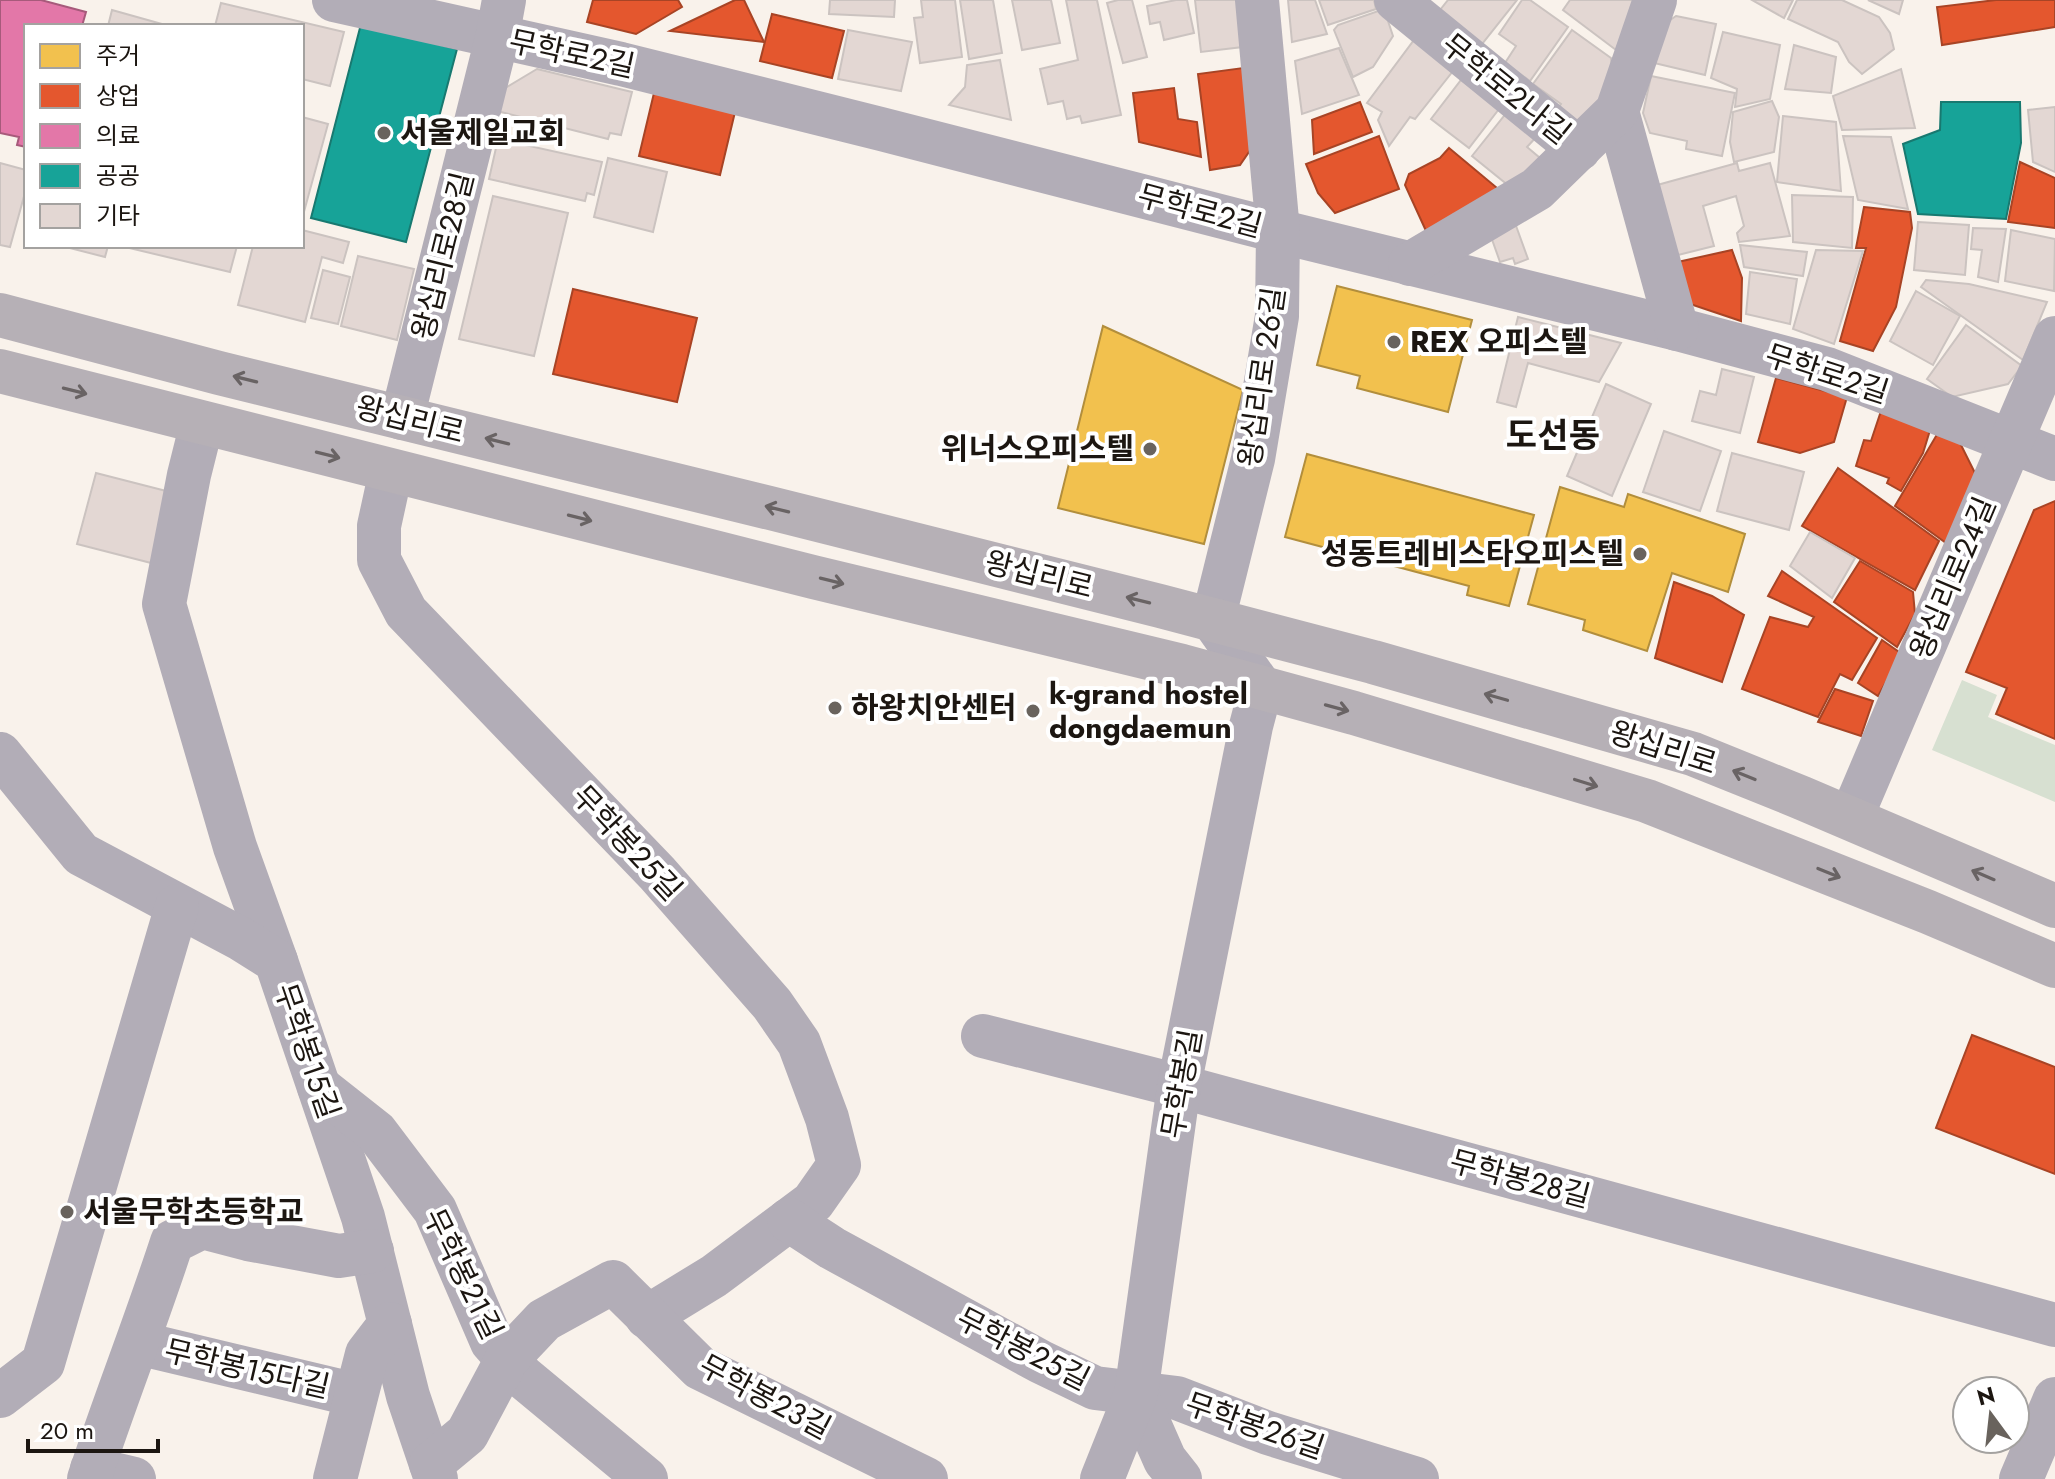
<svg xmlns="http://www.w3.org/2000/svg" width="2055" height="1479" font-family="Jost,'Noto Sans KR',sans-serif">
	<rect width="100%" height="100%" fill="#f9f2eb"/>
	<path fill="#d7e0d1" d="M1962,680L1997,695L1988,717L2055,745V802L1932,750Z"/>
	<g fill="#f2c14e" stroke="#b28e3c" stroke-width="2">
		<path d="M1337,286L1472,320L1448,412L1357,388L1360,376L1317,365Z"/>
		<path d="M1103,326L1243,390L1204,544L1058,508Z"/>
		<path d="M1307,454L1534,515L1509,606L1467,595L1469,586L1285,537Z"/>
		<path d="M1560,487L1624,507L1628,494L1745,534L1728,592L1672,573L1647,651L1583,630L1585,620L1528,604Z"/>
	</g>
	<g fill="#e4572e" stroke="#a84425" stroke-width="2">
		<path d="M593,0H678L682,7L636,34L587,22Z"/>
		<path d="M735,0H744L764,42L670,31Z"/>
		<path d="M1996,0H2055V27L1942,45L1937,7Z"/>
		<path d="M772,14L844,31L832,78L760,61Z"/>
		<path d="M1243,68L1253,146L1240,165L1210,170L1198,74Z"/>
		<path d="M1174,88L1178,119L1197,122L1201,157L1139,142L1133,93Z"/>
		<path d="M654,93L735,112L720,175L639,156Z"/>
		<path d="M1360,102L1372,132L1314,154L1312,120Z"/>
		<path d="M1379,136L1399,189L1335,213L1318,193L1306,164Z"/>
		<path d="M1449,148L1503,193L1427,233L1405,185L1409,174L1440,158Z"/>
		<path d="M2020,162L2055,178V228L2008,222Z"/>
		<path d="M1864,207L1910,212L1912,228L1896,307L1873,351L1840,341L1866,248H1856Z"/>
		<path d="M1732,250L1742,278L1741,321L1687,303L1673,263Z"/>
		<path d="M573,289L697,318L677,402L553,374Z"/>
		<path d="M1776,378L1847,397L1834,442L1800,453L1758,442Z"/>
		<path d="M1881,411L1931,427L1923,453L1901,491L1887,483L1889,478L1856,466L1864,440L1871,441Z"/>
		<path d="M1939,431L1960,443L1977,477L1946,543L1895,506Z"/>
		<path d="M1838,468L1939,541L1915,590L1802,526Z"/>
		<path d="M2055,501V739L1996,714L2007,688L1966,672L2034,510Z"/>
		<path d="M1860,561L1913,592L1915,614L1897,647L1834,602Z"/>
		<path d="M1782,571L1877,638L1852,680L1840,674L1818,717L1742,689L1770,617L1808,627L1814,617L1768,596Z"/>
		<path d="M1674,582L1712,596L1744,615L1722,682L1655,658Z"/>
		<path d="M1882,640L1902,654L1878,696L1858,683Z"/>
		<path d="M1835,689L1873,701L1861,736L1818,722Z"/>
		<path d="M1972,1035L2055,1067V1174L1936,1128Z"/>
	</g>
	<path fill="#e377a8" stroke="#a75a7b" stroke-width="2" d="M0,0H41L86,12L82,26H26V147L17,145L19,137L0,133Z"/>
	<g fill="#17a398" stroke="#187970" stroke-width="2">
		<path d="M361,24L457,49L406,242L311,218Z"/>
		<path d="M1941,102H2020L2021,143L2006,219L1918,214L1903,144L1940,130Z"/>
	</g>
	<g fill="#e3d7d3" stroke="#cbc3c0" stroke-width="2">
		<path d="M830,0H895L894,17L829,14Z"/>
		<path d="M921,0H955L962,57L920,63L914,18L923,17Z"/>
		<path d="M960,0H993L1002,53L969,59Z"/>
		<path d="M1012,0H1051L1060,43L1022,50Z"/>
		<path d="M1066,0H1097L1121,115L1082,123L1080,116L1067,119L1063,101L1048,104L1040,69L1078,60Z"/>
		<path d="M1118,0H1132L1147,57L1123,63L1107,3Z"/>
		<path d="M1176,0H1187L1194,33L1164,40L1160,22L1150,24L1147,6Z"/>
		<path d="M1195,0H1246L1251,46L1201,52Z"/>
		<path d="M1288,0H1315L1327,34L1292,42Z"/>
		<path d="M1319,0H1374L1376,9L1328,25Z"/>
		<path d="M1448,0H1517L1482,44L1440,10Z"/>
		<path d="M1522,0H1530L1568,27L1530,81L1505,63L1516,46L1499,34Z"/>
		<path d="M1570,0H1637L1616,50L1563,10Z"/>
		<path d="M1752,0H1793L1784,18Z"/>
		<path d="M1797,0H1842L1879,17L1890,33L1894,49L1862,74L1849,62L1838,42L1788,19Z"/>
		<path d="M1868,0H1903L1899,14Z"/>
		<path d="M221,3L344,32L330,86L302,79V26H215Z"/>
		<path d="M1384,9L1393,36L1373,67L1353,77L1334,30L1338,25Z"/>
		<path d="M112,10L169,26H108Z"/>
		<path d="M1676,16L1716,24L1705,75L1650,62L1660,27Z"/>
		<path d="M848,30L912,42L901,91L838,79Z"/>
		<path d="M1572,30L1611,58L1614,88L1580,134L1553,115L1561,104L1533,84Z"/>
		<path d="M1723,32L1780,45L1770,99L1735,107L1737,89L1711,78Z"/>
		<path d="M1417,36L1457,66L1415,119L1410,117L1389,146L1378,120L1382,112L1367,103Z"/>
		<path d="M1794,45L1836,57L1831,93L1785,89Z"/>
		<path d="M1339,48L1359,95L1302,114L1295,61Z"/>
		<path d="M1000,60L1011,120L949,105L965,87L967,65Z"/>
		<path d="M537,69L632,92L621,135L610,133L608,139L497,111L502,90Z"/>
		<path d="M1901,69L1915,128L1842,130L1833,96Z"/>
		<path d="M1651,76L1735,93L1722,156L1686,149L1687,141L1650,133L1643,113Z"/>
		<path d="M1461,80L1499,109L1469,148L1431,119Z"/>
		<path d="M1772,101L1779,117L1774,152L1734,162L1730,142L1733,112Z"/>
		<path d="M2055,107V172L2033,162L2028,110Z"/>
		<path d="M1508,111L1538,135L1527,147L1540,158L1514,190L1472,156Z"/>
		<path d="M1783,116L1836,122L1841,191L1777,182Z"/>
		<path d="M302,117L328,124L302,219Z"/>
		<path d="M1843,136L1891,137L1908,209L1858,200Z"/>
		<path d="M498,139L602,162L594,195L587,193L585,201L489,179Z"/>
		<path d="M608,158L667,172L653,232L594,217Z"/>
		<path d="M0,163L26,170V189L10,247L0,245Z"/>
		<path d="M1737,163L1739,171L1770,163L1790,236L1739,242L1737,233L1744,226L1736,196L1703,206L1714,246L1670,257L1650,187Z"/>
		<path d="M1792,195L1853,197L1852,248L1793,242Z"/>
		<path d="M493,196L568,213L534,356L459,339Z"/>
		<path d="M1918,222L1969,225L1965,275L1914,270Z"/>
		<path d="M1515,223L1528,259L1515,264L1513,258L1500,262L1489,231Z"/>
		<path d="M1973,228L2006,229L1998,282L1978,277L1982,250L1971,249Z"/>
		<path d="M302,230L349,242L343,263L322,257L305,322L238,305L253,246H302Z"/>
		<path d="M2011,230L2055,239L2054,291L2005,281Z"/>
		<path d="M1740,245L1807,252L1803,276L1744,267Z"/>
		<path d="M62,246H108L105,257Z"/>
		<path d="M121,246H237L230,272Z"/>
		<path d="M1816,250L1863,251L1834,344L1793,329Z"/>
		<path d="M358,256L414,269L397,340L341,326Z"/>
		<path d="M323,270L350,277L338,324L311,318Z"/>
		<path d="M1750,272L1797,279L1790,324L1746,314Z"/>
		<path d="M1926,280L1969,284L2047,302L2023,360L1921,287Z"/>
		<path d="M1916,291L1960,316L1933,365L1890,341Z"/>
		<path d="M1518,317L1621,343L1599,382L1528,363L1516,407L1497,402Z"/>
		<path d="M1966,325L2022,366L2008,384L1952,397L1927,379Z"/>
		<path d="M1722,369L1754,377L1740,433L1692,421L1700,391L1716,395Z"/>
		<path d="M1606,384L1651,404L1612,496L1567,476Z"/>
		<path d="M1664,431L1721,451L1700,511L1643,492Z"/>
		<path d="M1732,453L1804,472L1789,530L1717,511Z"/>
		<path d="M96,473L174,493L155,564L77,544Z"/>
		<path d="M1810,532L1855,558L1832,598L1790,566Z"/>
	</g>
	<g fill="none" stroke-linecap="round" stroke-linejoin="round">
		<g stroke="#b2adb7" stroke-width="44">
			<path d="M334,0L621,64L881,129L1278,231L1677,329L1827,369L2055,459"/>
			<path d="M1396,0L1579,149"/>
			<path d="M1617,111L1677,329"/>
			<path d="M1410,264L1537,189L1617,111L1655,0"/>
			<path d="M402,418L497,38L504,0"/>
			<path d="M202,423L189,475L164,604L235,847L276,961"/>
			<path d="M391,471L379,526V560L406,612L657,873L772,1004L799,1043L827,1118L839,1165L813,1202L714,1276L647,1317"/>
			<path d="M0,754L81,854L241,939L276,961L363,1217L408,1396L436,1479"/>
			<path d="M1851,818L2055,338"/>
			<path d="M983,1036L1179,1086L2055,1325"/>
			<path d="M319,1087L376,1132L435,1210L492,1342L523,1377L646,1479"/>
			<path d="M789,1220L832,1248L1041,1362L1095,1388L1177,1398L1268,1433L1417,1479"/>
			<path d="M138,1343L356,1395"/>
			<path d="M1136,1394L1165,1460L1180,1479"/>
			<path d="M0,1396L43,1363L177,906"/>
			<path d="M431,1464L467,1434L507,1359L544,1320L613,1282L700,1368L926,1479"/>
			<path d="M92,1469L134,1479"/>
			<path d="M89,1479C115,1400 146,1322 172,1242L202,1227L248,1239L339,1256L372,1251"/>
			<path d="M335,1479L367,1354L390,1324"/>
			<path d="M1102,1479L1136,1394L1179,1086L1251,726L1261,688L1213,620L1253,459L1277,316L1278,231L1257,0"/>
			<path d="M2021,1479L2055,1399"/>
		</g>
		<g stroke="#b6b0b6" stroke-width="44">
			<path d="M0,315L219,373L770,508L1160,606L1373,662L1693,754L1802,798L2055,906"/>
			<path d="M0,371L813,577L1182,666L1354,713L1647,801L1928,912L2055,966"/>
		</g>
	</g>
	<defs><path id="oneway-shaft" d="M-6 0H5M1.5-3L5.5 0L1.5 3" fill="none" stroke-width="1.6" stroke-linecap="round" stroke-linejoin="round" transform="scale(2)"/></defs>
	<g stroke="#696364">
		<use href="#oneway-shaft" transform="translate(245 379) rotate(-166)"/>
		<use href="#oneway-shaft" transform="translate(75 391) rotate(14)"/>
		<use href="#oneway-shaft" transform="translate(497 441) rotate(-166)"/>
		<use href="#oneway-shaft" transform="translate(328 455) rotate(14)"/>
		<use href="#oneway-shaft" transform="translate(777 509) rotate(-166)"/>
		<use href="#oneway-shaft" transform="translate(580 518) rotate(14)"/>
		<use href="#oneway-shaft" transform="translate(832 581) rotate(14)"/>
		<use href="#oneway-shaft" transform="translate(1138 600) rotate(-166)"/>
		<use href="#oneway-shaft" transform="translate(1496 697) rotate(-164)"/>
		<use href="#oneway-shaft" transform="translate(1337 708) rotate(15)"/>
		<use href="#oneway-shaft" transform="translate(1744 775) rotate(-158)"/>
		<use href="#oneway-shaft" transform="translate(1586 783) rotate(17)"/>
		<use href="#oneway-shaft" transform="translate(1829 873) rotate(22)"/>
		<use href="#oneway-shaft" transform="translate(1983 875) rotate(-157)"/>
	</g>
	<g fill="#69635d" stroke="#fff" stroke-width="3">
		<circle cx="384" cy="133" r="8"/>
		<circle cx="1394" cy="342" r="8"/>
		<circle cx="1150" cy="449" r="8"/>
		<circle cx="1640" cy="554" r="8"/>
		<circle cx="835" cy="708" r="8"/>
		<circle cx="1033" cy="711" r="8"/>
		<circle cx="67" cy="1212" r="8"/>
	</g>
	<g text-anchor="middle" stroke-width="8" stroke-linejoin="round" paint-order="stroke">
		<g font-size="30" fill="#1c1611" stroke="#fff">
			<text transform="translate(572 54) rotate(12)" y="10">무학로2길</text>
			<text transform="translate(1506 89) rotate(39)" y="10">무학로2나길</text>
			<text transform="translate(1200 211) rotate(15)" y="10">무학로2길</text>
			<text transform="translate(443 256) rotate(-76)" y="10">왕십리로28길</text>
			<text transform="translate(1827 374) rotate(18)" y="10">무학로2길</text>
			<text transform="translate(1262 377) rotate(-82)" y="10">왕십리로 26길</text>
			<text transform="translate(410 420) rotate(14)" y="10">왕십리로</text>
			<text transform="translate(1039 575) rotate(14)" y="10">왕십리로</text>
			<text transform="translate(1953 578) rotate(-67)" y="10">왕십리로24길</text>
			<text transform="translate(1663 748) rotate(18)" y="10">왕십리로</text>
			<text transform="translate(627 843) rotate(47)" y="10">무학봉25길</text>
			<text transform="translate(307 1051) rotate(71)" y="10">무학봉15길</text>
			<text transform="translate(1182 1084) rotate(-80)" y="10">무학봉길</text>
			<text transform="translate(1520 1179) rotate(15)" y="10">무학봉28길</text>
			<text transform="translate(463 1274) rotate(64)" y="10">무학봉21길</text>
			<text transform="translate(1023 1349) rotate(27)" y="10">무학봉25길</text>
			<text transform="translate(247 1369) rotate(13)" y="10">무학봉15다길</text>
			<text transform="translate(765 1397) rotate(28)" y="10">무학봉23길</text>
			<text transform="translate(1255 1426) rotate(19)" y="10">무학봉26길</text>
		</g>
		<g font-size="30" font-weight="bold" fill="#1c1611" stroke="#fff" text-anchor="start">
			<text x="400" y="143">서울제일교회</text>
			<text x="1410" y="352">REX 오피스텔</text>
			<text x="1134" y="459" text-anchor="end">위너스오피스텔</text>
			<text x="1624" y="564" text-anchor="end">성동트레비스타오피스텔</text>
			<text x="1049" y="704">k-grand hostel<tspan x="1049" dy="34">dongdaemun</tspan></text>
			<text x="851" y="718">하왕치안센터</text>
			<text x="83" y="1222">서울무학초등학교</text>
		</g>
		<g font-size="34" font-weight="bold" fill="#1c1611" stroke="#fff">
			<text x="1553" y="447">도선동</text>
		</g>
	</g>
	<rect x="24" y="24" width="280" height="224" fill="#ffffff" stroke="#a4a2a0" stroke-width="2"/>
	<rect x="40" y="44" width="40" height="24" fill="#f2c14e" stroke="#a4a2a0" stroke-width="2"/>
	<text x="96" y="64" font-size="24" fill="#1c1611">주거</text>
	<rect x="40" y="84" width="40" height="24" fill="#e4572e" stroke="#a4a2a0" stroke-width="2"/>
	<text x="96" y="104" font-size="24" fill="#1c1611">상업</text>
	<rect x="40" y="124" width="40" height="24" fill="#e377a8" stroke="#a4a2a0" stroke-width="2"/>
	<text x="96" y="144" font-size="24" fill="#1c1611">의료</text>
	<rect x="40" y="164" width="40" height="24" fill="#17a398" stroke="#a4a2a0" stroke-width="2"/>
	<text x="96" y="184" font-size="24" fill="#1c1611">공공</text>
	<rect x="40" y="204" width="40" height="24" fill="#e3d7d3" stroke="#a4a2a0" stroke-width="2"/>
	<text x="96" y="224" font-size="24" fill="#1c1611">기타</text>
	<g transform="translate(1991 1415) rotate(345)"><circle r="38" fill="#ffffff" stroke="#a4a2a0" stroke-width="2"/>
	<path d="M0-6L14 30L0 20L-14 30Z" fill="#69635d"/>
	<text y="-12" font-size="22" font-weight="bold" text-anchor="middle" fill="#1c1611">N</text>
	</g>
	<path d="M28 1439v12h130v-12" fill="none" stroke="#1c1611" stroke-width="4"/>
	<text x="40" y="1439" font-size="24" fill="#1c1611" stroke="#ffffff" stroke-width="6" paint-order="stroke">20 m</text>
</svg>
